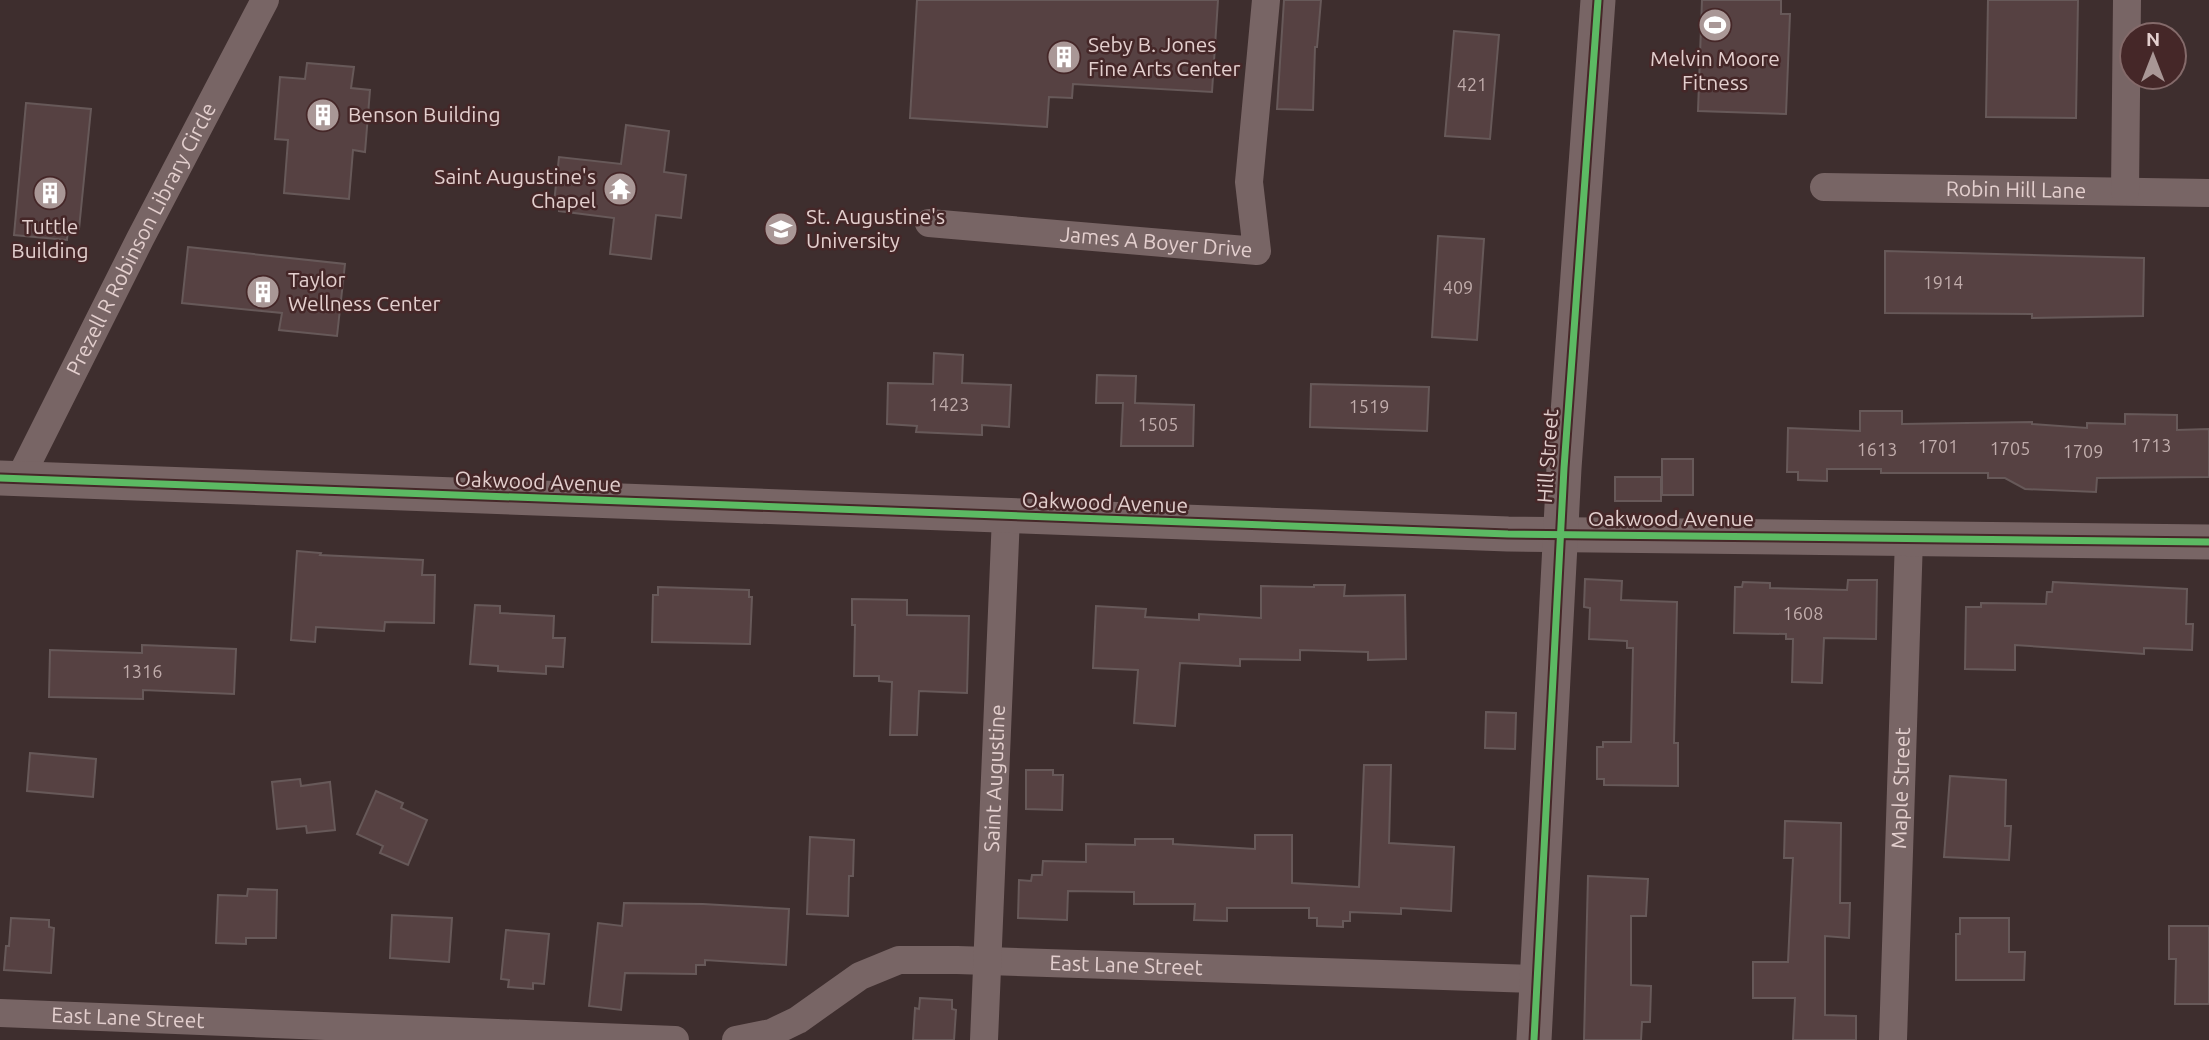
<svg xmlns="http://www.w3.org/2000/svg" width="2209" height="1040" font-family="Ubuntu,sans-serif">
	<rect width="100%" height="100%" fill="#3e2e2e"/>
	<g fill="#564142" stroke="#675959" stroke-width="2">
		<path d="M917,0H1218L1212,92L1073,84L1072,98L1049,97L1047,127L910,118Z"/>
		<path d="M1284,0H1321L1317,47H1315L1313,110L1277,109Z"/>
		<path d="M1702,0H1781V14H1790L1786,114L1698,111Z"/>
		<path d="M1988,0H2078L2076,118L1986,117Z"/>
		<path d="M1454,31L1499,35L1490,139L1445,136Z"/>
		<path d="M307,63L354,67L351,88L370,90L365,152L353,150L349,199L284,193L288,140L275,139L280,77L305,79Z"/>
		<path d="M26,103L91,109L79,229H68L67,240L14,235Z"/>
		<path d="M626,125L669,131L664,172L686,175L681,218L656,215L651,259L610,254L614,218L559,211V204L554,203L559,157L621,164Z"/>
		<path d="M1438,236L1484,239L1477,340L1432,337Z"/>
		<path d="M188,247L345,264L337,336L279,330L282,313L182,303Z"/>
		<path d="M1885,251L2144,258L2143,316L2032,318V314L1885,313Z"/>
		<path d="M934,353L963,355L962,383L1011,385L1009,427L982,425V435L916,432L917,426L887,424L888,383L933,384Z"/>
		<path d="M1097,375L1136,376L1135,403L1194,405L1193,446H1121L1123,403H1096Z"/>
		<path d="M1311,384L1429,387L1427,431L1310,427Z"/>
		<path d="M1860,411H1902V424L2032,422V424L2087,428V423L2125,424V414L2177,415V430L2209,429V477L2097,478L2096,492L2025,489L2005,478H1988V473H1881V469H1827V481L1798,480V472H1787L1788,428L1860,431Z"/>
		<rect x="1662" y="459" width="31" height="36"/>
		<rect x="1615" y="477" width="46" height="24"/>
		<path d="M297,551L321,553L320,555L423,560L422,575H435L434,623L385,622L384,631L316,627L315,642L291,640Z"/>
		<path d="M1585,579L1622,581L1621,600L1677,602L1674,743H1678V786L1604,785V779H1597V747H1603V742H1631L1633,648H1627V641L1589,639L1590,608L1584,607Z"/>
		<path d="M1848,580H1877L1876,639L1824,638L1822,683L1792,682L1793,639H1786V634L1734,633L1735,587H1742L1743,582L1770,583V588L1847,590Z"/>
		<path d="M2053,582L2187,589L2186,624H2193L2192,650L2144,648V654L2015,645V670L1965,669L1966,607H1981V603L2046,604L2047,592H2052Z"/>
		<path d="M1314,585H1345L1344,596L1405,595L1406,659L1368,660V652L1300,650V660L1240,659V666L1180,663L1175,726L1134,723L1138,670L1093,668L1096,606L1146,609L1145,617L1199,620V614L1261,618V586L1314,587Z"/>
		<path d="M658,587L749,590V597H752L750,644L652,642L653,595H658Z"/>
		<path d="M852,599L907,600V615L969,616L967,693L919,691L917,735H890L892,682L879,681V676H854L855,625H852Z"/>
		<path d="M475,605L500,606V613L554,616L553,638H565L563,667L546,666V674L498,671V666L470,664Z"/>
		<path d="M142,645L236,649L234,694L143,690V699L49,697L50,650L142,653Z"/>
		<path d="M1486,712L1516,713L1515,749L1485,748Z"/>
		<path d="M30,753L96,759L93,797L27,791Z"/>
		<path d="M1364,765H1391L1389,843L1454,847L1451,911L1401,908V914L1350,912V921H1343V927L1317,926V918H1309V908H1227V921L1194,920L1195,904H1134V892L1068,891L1067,920L1018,918L1019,880L1031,881L1032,875H1042L1043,861L1086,862V844L1135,845V839H1173V844L1255,849V835H1292V883L1359,887Z"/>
		<path d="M1026,770H1053V775H1063L1062,810L1026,809Z"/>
		<path d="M1950,776L2006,780L2005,826H2011L2009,860L1944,857Z"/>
		<path d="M300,779L301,786L330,782L335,830L307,833L306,826L277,829L272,782Z"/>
		<path d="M376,791L403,803L401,808L427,820L408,865L380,853L383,846L357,834Z"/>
		<path d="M1785,821L1841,823L1840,903H1850L1849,938L1825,936V1015L1856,1016V1040H1793L1795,998H1753V962H1788L1793,858H1784Z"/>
		<path d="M810,837L854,840L853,876H849L848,916L807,914Z"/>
		<path d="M1588,876L1648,879L1646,916H1631V985L1651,986L1650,1022H1642L1641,1040H1584Z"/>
		<path d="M248,889L277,890L276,938H246V944L216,943L218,895L247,896Z"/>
		<path d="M624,903L703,904L789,909L786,965L705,960V965H696V974L625,973L621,1010L589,1006L598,923L622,926Z"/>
		<path d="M392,915L452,918L449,962L390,958Z"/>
		<path d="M11,918L49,920V927L54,928L51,973L4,970L6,946H9Z"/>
		<path d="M1960,918H2009V952H2025L2024,980H1956V934H1960Z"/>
		<path d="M2169,926H2209V1004H2175L2176,959H2169Z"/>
		<path d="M506,930L549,934L544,984L533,983V989L508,987L509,980L501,979Z"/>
		<path d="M920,998L952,1000V1009L956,1010L954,1040H913L915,1008L919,1009Z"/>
	</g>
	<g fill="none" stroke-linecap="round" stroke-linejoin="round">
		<g stroke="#786565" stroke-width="28">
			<path id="s1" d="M1824,187L2209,193"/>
			<path d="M2125,191L2127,0"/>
			<path id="s2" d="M929,223L1257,251L1249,182L1266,0"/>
			<path id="s3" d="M20,478L140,239L265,0"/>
			<path id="s4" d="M0,1013L675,1040"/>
			<path id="s5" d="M736,1040L771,1033L798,1020L860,976L899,960H957L1537,979"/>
			<path id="s6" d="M984,1040L1006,516"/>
			<path id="s7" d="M1893,1040L1909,538"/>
		</g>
		<g stroke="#786565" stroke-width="35">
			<path d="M0,478L1508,534L2209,542"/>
			<path d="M1534,1040L1564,468L1598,0"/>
		</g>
		<defs>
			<g id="cycleway">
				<path d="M0,478L1508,534L2209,542"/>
				<path d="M1534,1040L1564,468L1598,0"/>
			</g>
		</defs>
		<use href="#cycleway" stroke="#452728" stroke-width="11"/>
		<use href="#cycleway" stroke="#5cba63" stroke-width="7"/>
	</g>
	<defs>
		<symbol id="stadium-disc" viewBox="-11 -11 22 22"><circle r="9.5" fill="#a99796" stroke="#452728"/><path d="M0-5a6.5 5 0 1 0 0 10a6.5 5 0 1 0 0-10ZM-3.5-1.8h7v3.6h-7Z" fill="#fff"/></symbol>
		<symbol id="building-disc" viewBox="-11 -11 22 22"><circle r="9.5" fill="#a99796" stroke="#452728"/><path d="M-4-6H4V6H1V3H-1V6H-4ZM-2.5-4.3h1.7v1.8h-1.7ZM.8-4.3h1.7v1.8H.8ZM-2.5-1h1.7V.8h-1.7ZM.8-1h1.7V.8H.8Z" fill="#fff"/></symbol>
		<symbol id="temple-disc" viewBox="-11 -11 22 22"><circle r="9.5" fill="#a99796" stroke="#452728"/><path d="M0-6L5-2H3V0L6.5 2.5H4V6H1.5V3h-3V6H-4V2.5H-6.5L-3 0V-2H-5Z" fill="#fff"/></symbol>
		<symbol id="university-disc" viewBox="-11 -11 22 22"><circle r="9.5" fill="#a99796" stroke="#452728"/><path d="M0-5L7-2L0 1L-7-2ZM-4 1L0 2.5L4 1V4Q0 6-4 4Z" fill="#fff"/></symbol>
	</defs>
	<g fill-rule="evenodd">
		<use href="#stadium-disc" x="1696" y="6" width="38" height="38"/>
		<use href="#building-disc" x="1045" y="38" width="38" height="38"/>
		<use href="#building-disc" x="304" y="96" width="38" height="38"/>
		<use href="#temple-disc" x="601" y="170" width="38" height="38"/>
		<use href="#building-disc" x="31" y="174" width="38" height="38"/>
		<use href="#university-disc" x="762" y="210" width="38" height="38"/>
		<use href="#building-disc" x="244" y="273" width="38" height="38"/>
	</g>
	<g text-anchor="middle" stroke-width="5" stroke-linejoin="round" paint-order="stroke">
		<g font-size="18" fill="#c0acab">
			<text x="1472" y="91">421</text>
			<text x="1943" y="289">1914</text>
			<text x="1458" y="294">409</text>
			<text x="949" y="411">1423</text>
			<text x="1369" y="413">1519</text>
			<text x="1158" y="431">1505</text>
			<text x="2151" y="452">1713</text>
			<text x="1938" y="453">1701</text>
			<text x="2010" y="455">1705</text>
			<text x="1877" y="456">1613</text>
			<text x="2083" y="458">1709</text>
			<text x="1803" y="620">1608</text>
			<text x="142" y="678">1316</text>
		</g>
		<g font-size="21" fill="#e3cfce" stroke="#452728" text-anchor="start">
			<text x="1088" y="52">Seby B. Jones<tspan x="1088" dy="24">Fine Arts Center</tspan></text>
			<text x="1715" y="66" text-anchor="middle">Melvin Moore<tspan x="1715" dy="24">Fitness</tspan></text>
			<text x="348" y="122">Benson Building</text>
			<text x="596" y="184" text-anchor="end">Saint Augustine's<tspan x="596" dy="24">Chapel</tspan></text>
			<text x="806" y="224">St. Augustine's<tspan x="806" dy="24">University</tspan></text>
			<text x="50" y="234" text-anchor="middle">Tuttle<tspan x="50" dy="24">Building</tspan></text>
			<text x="288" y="287">Taylor<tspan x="288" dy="24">Wellness Center</tspan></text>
		</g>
		<g font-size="21" fill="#e3cfce" stroke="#452728">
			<text dy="7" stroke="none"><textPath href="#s1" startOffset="192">Robin Hill Lane</textPath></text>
			<text dy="7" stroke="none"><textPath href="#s3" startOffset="268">Prezell R Robinson Library Circle</textPath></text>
			<text dy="7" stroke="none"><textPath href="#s2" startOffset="228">James A Boyer Drive</textPath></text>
			<text transform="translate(1548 456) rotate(-86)" y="7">Hill Street</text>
			<text transform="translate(538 482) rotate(2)" y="7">Oakwood Avenue</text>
			<text transform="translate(1105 503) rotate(2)" y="7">Oakwood Avenue</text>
			<text x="1671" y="526">Oakwood Avenue</text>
			<text dy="7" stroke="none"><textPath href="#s6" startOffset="262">Saint Augustine</textPath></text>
			<text dy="7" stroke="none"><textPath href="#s7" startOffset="252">Maple Street</textPath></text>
			<text dy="7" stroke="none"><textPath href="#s5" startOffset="411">East Lane Street</textPath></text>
			<text dy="7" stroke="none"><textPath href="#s4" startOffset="128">East Lane Street</textPath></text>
		</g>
	</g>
	<g transform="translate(2153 56)"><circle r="33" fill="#452728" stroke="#846a6a" stroke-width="2"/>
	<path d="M0-5L12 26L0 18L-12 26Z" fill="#a99796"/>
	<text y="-10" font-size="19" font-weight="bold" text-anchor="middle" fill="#e3cfce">N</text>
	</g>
</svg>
